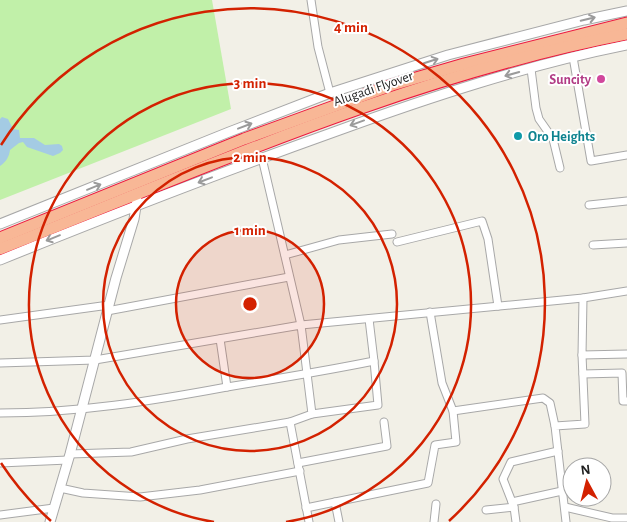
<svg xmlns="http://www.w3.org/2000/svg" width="627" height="522" font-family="'Alegreya Sans',sans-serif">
	<rect width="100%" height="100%" fill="#f2f0e7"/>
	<path fill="#c1f0a9" d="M0,0H212L231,109L0,200Z"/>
	<path fill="#a4cbe4" d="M2,117L8,119L13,129L19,130L20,138H34L45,145L59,144L62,146L63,150L60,153L53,156L27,147L23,142L19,143L10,150C9,157 6,162 0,166V119Z"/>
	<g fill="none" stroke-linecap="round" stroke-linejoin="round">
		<defs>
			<g id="minor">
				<path d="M311,0L318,47L330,93"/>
				<path d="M573,57L591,161L627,155"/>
				<path d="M531,69L536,108L539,119L553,139L560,168"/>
				<path d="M262,158L301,325L583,298L627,291"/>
				<path d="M589,205L627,201"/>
				<path d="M397,242L482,221L488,239L498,306"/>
				<path d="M593,245L627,243"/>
				<path d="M285,255L339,240L392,234"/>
				<path d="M583,298L582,355L627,354"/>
				<path d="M107,311L289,277"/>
				<path d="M0,320L109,305"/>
				<path d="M220,339L227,387"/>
				<path d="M0,363L95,360L301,325L312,414L290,422L309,522"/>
				<path d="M583,374L622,373L623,401H627"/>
				<path d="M453,411L543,398L550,403L555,426"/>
				<path d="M0,413C77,413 152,401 227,387C276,379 325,371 374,361L369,319"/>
				<path d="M312,414L378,405L374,361"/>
				<path d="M70,454L131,452L187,439L290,422"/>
				<path d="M0,463L68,460"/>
				<path d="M298,463L387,446L384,422"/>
				<path d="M60,488L83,493L140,497L200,490L300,471"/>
				<path d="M335,502L339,522"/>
				<path d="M512,502L562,491"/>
				<path d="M565,507L612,518H627"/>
				<path d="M306,508L428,483L435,445L456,442L453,411L442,383L430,312"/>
				<path d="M486,510L514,507"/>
				<path d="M0,515L54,508"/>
				<path d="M434,522L436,504"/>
				<path d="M516,522L514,507L503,479L511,462L558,451"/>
				<path d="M566,522L555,426L585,424L582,355"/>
			</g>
			<g id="tertiary">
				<path d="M0,224L229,132L330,93L448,55L584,20L627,11"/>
				<path d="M0,260C111,215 222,172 334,132C430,97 527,65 627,45"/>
				<path d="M50,522L70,454L116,278L134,219L137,200"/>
			</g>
			<g id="trunk">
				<path d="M0,238L244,139L392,85L464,64L627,23"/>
				<path d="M0,249C205,168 409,76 627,34"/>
			</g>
		</defs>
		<use href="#minor" stroke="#a8a8a8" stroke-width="9"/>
		<use href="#tertiary" stroke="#a8a8a8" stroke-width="11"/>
		<use href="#trunk" stroke="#ec183f" stroke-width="13"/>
		<use href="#minor" stroke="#fff" stroke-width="7"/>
		<use href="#tertiary" stroke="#fff" stroke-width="9"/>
		<use href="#trunk" stroke="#f8b796" stroke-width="11"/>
	</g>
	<defs><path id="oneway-shaft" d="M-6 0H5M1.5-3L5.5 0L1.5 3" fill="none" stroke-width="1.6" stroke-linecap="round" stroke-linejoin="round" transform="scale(1.25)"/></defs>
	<g stroke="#9b9b9b">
		<use href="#oneway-shaft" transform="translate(588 19) rotate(-13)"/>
		<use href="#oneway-shaft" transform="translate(431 61) rotate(-18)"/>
		<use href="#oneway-shaft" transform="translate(512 74) rotate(164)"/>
		<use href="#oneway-shaft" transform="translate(357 123) rotate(160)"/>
		<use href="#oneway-shaft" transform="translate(245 126) rotate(-21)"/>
		<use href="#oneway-shaft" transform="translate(205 180) rotate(159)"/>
		<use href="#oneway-shaft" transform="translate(94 187) rotate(-22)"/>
		<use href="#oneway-shaft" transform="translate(53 238) rotate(158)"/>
	</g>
	<circle cx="250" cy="304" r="74" fill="#d32100" fill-opacity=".12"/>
	<g fill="none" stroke="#d32100" stroke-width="2.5">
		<circle cx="250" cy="304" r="74"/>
		<circle cx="250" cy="304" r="147"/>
		<path d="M214 522A221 221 0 1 1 286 522"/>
		<path d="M51 521A295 295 0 0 1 1 463M1 145A295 295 0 1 1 449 521"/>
	</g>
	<circle fill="#d1479c" stroke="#fff" stroke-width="2" cx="601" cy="79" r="5"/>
	<circle fill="#0f9aa8" stroke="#fff" stroke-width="2" cx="518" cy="136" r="5"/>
	<g text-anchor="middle" stroke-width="4" stroke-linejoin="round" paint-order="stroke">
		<g font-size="14" font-weight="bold" fill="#b23c85" stroke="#fff" text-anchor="end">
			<text x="591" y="84">Suncity</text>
		</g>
		<g font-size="14" fill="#212121" stroke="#fff">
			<text transform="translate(373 88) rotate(-19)" y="5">Alugadi Flyover</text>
		</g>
		<g font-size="14" font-weight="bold" fill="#0d838f" stroke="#fff" text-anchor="start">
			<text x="528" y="141">Oro Heights</text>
		</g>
	</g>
	<circle cx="250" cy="304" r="8" fill="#d32100" stroke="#fff" stroke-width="2.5"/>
	<g font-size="15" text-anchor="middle" font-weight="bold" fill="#d32100" stroke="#fff" stroke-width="4" stroke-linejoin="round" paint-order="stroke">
		<text x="351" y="32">4 min</text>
		<text x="250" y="88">3 min</text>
		<text x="250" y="162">2 min</text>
		<text x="250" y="235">1 min</text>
	</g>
	<g transform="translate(587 482) rotate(353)"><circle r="24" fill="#ffffff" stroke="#a6a6a6"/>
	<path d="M0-4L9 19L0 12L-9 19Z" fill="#d32100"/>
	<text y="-8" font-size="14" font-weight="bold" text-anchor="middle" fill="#212121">N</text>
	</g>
</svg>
